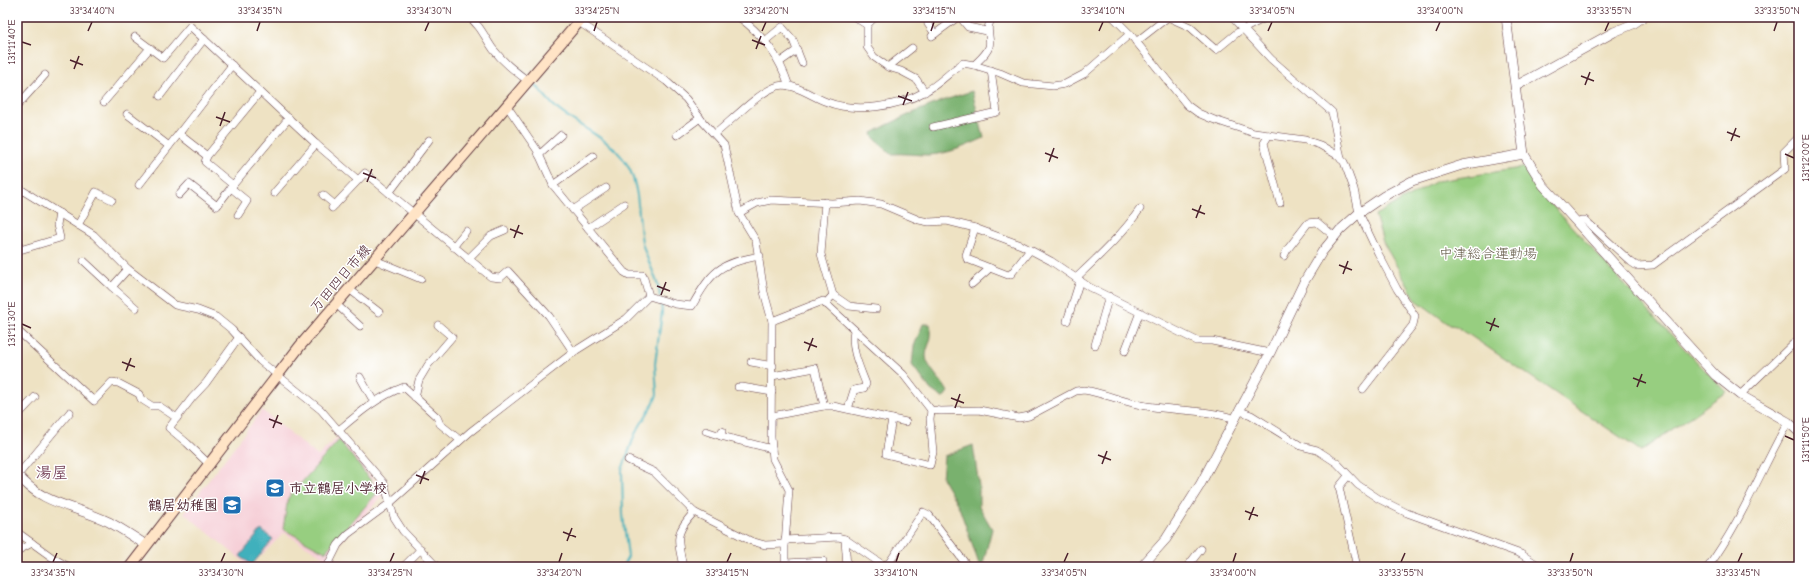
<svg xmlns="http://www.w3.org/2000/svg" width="1816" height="584" font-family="'Comic Neue','Klee One',sans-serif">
	<rect width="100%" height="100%" fill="#fff"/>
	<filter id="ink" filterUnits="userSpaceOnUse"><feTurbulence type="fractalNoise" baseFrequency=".025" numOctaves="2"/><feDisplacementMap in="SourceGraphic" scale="8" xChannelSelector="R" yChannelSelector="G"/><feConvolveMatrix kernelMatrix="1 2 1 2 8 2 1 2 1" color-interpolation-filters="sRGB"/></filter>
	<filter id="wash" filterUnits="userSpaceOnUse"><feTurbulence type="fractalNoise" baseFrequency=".012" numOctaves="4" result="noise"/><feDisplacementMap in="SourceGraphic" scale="16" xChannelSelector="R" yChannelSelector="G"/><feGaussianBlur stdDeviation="0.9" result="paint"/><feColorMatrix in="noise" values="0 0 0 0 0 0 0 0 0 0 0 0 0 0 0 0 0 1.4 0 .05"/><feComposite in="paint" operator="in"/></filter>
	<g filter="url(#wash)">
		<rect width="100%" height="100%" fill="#eee2c3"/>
		<path fill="#f6cfd7" d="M262,410L318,456L340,435L384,494L326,558L284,533L250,567L184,513Z"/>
		<g fill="#97ce80" stroke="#707656">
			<path d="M1527,167L1541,193L1656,319L1726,392L1641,451L1456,326L1450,325L1416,300L1383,242L1375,215L1437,181Z"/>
			<path d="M339,440L379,491L325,552L283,529L288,498Z"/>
		</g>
		<g fill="#79b16e" stroke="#62684c">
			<path d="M972,91L984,138C966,146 949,154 928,155C915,155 904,153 891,154L873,137L872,133C905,115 937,102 972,91Z"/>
			<path d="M923,324H930C934,341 927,343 926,356C926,367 943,381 948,392L943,398L931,390L912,365L914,346Z"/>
			<path d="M973,445L979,486V506L992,529L982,567H980L959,507L942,478L944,456Z"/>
		</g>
		<path fill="#41b0bc" stroke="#466874" d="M261,530L273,539L252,565L240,556Z"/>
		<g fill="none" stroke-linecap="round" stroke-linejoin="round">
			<g stroke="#41b0bc" stroke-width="2">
				<path d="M502,54L525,75"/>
				<path d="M532,81C542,91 549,103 561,112C584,130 617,142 630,170C640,193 638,218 642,242C646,261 659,278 660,297"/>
				<path d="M609,567L621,566L624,564L628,557L623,515L622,470L635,434L653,404L657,395L655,364L662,312L661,301"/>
			</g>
		</g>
	</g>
	<g filter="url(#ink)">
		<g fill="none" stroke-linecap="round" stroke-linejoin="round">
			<defs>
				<g id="minor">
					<path d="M468,17C480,24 485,38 493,49C503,62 515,71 528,81"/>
					<path d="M739,17C764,36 779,56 789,86"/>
					<path d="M960,17L968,27L987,31"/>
					<path d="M1113,17L1130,34L1187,105L1198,113L1212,119L1254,133L1305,140L1320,145L1337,155L1344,162L1354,189L1359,213L1378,253L1397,289L1415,316L1413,325L1363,389"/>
					<path d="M1168,17L1190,27L1216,50L1238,32L1267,17"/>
					<path d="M1232,17L1271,59L1332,112L1341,159"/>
					<path d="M856,18L867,25V47L874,57L888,67L901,71L916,79L925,92"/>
					<path d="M579,22L666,81L686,99L703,122L724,145L739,213L756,241L764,292L772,321L771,437L773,459L789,490L785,544V567"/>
					<path d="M928,24L935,34"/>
					<path d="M867,25L875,17"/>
					<path d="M932,36L958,17"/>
					<path d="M135,37L163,58L190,26L316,144L358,180"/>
					<path d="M765,41L782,27L793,40L802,63"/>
					<path d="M1136,42L1168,17"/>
					<path d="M780,62L797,50"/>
					<path d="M974,65C979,60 986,55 989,47C992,37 983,26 994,17"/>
					<path d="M888,67L912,48"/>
					<path d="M160,96L204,39"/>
					<path d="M104,102L150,48"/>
					<path d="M17,106L45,75"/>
					<path d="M507,106L537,150L553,185L624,272L629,275H643L649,296"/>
					<path d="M127,114L169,146"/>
					<path d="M933,127L997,112L991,70"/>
					<path d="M179,134L207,156L205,162L233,185L289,118"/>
					<path d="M715,134C731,121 760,91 778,86C794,82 812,97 827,102C855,113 898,107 924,92C939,85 949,72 963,63L974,65L1000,73L1023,83L1053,86L1065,84L1084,74L1130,34"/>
					<path d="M677,135L700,118"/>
					<path d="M1269,135L1264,143L1280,203"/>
					<path d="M539,155L561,135"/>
					<path d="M207,156L260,92"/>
					<path d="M139,185L232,65"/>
					<path d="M553,185L593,156"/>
					<path d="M17,187L94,235L128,269L175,305L198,310L216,317L232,330L260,361L321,410L384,483L394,517L403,531L437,567"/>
					<path d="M231,188L247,201L238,215"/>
					<path d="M274,193L316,144"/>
					<path d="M389,193L429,140"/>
					<path d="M179,195L189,184L217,206L233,185"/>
					<path d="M323,195L335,205"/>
					<path d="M332,208L365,173L491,277L500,278L508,271L549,316L574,353"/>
					<path d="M573,210L606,188"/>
					<path d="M739,213L757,203L771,200L832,203L860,201L881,204L919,220L929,222L947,221L975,228L1021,245L1051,261L1089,287L1197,341H1212L1270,353"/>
					<path d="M1577,223L1581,220H1585L1631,262L1637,266L1653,265L1785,169L1784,152L1799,137"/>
					<path d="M78,225L96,192L112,200"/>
					<path d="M588,228L624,204"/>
					<path d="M975,228L966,255L967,259L1008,275L1011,274L1030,250"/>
					<path d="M17,239L20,250L60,238L57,225L59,213"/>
					<path d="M453,247L466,231"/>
					<path d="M1284,256L1287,250L1308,223L1317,222L1335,237"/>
					<path d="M468,259L491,236L505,230"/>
					<path d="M375,260L421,279"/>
					<path d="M84,261L112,287"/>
					<path d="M128,269L112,287L136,308"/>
					<path d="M1076,278C1099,256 1122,235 1140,209"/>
					<path d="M972,284L990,268"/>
					<path d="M349,289L379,312"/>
					<path d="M833,295L849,306L876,309"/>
					<path d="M649,296L675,304L692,306C712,271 719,263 760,256"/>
					<path d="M336,304L360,326"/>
					<path d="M825,304L833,295L821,254L825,202"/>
					<path d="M772,321L823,301L903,374L931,410L941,411L979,410L1019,418L1029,416L1076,391L1084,390C1103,393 1121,401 1141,405C1172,411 1205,409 1236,419"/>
					<path d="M1067,321L1080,280"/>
					<path d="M17,330L94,401L112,382L118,383L139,394L141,399L152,406H159L177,418"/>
					<path d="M1095,345L1109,296"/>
					<path d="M1125,351L1140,312"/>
					<path d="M751,362L773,366"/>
					<path d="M360,377L374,402"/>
					<path d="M738,387H742L772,392"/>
					<path d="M1740,395L1793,344L1799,341"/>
					<path d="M415,397L419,380L428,365L452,337L438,325"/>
					<path d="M824,406H833L906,422"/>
					<path d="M848,409L854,390L864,388L866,384C860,368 850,348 854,330"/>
					<path d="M1240,411L1251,415L1301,446L1317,450L1337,463L1358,485L1379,499L1407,513L1521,554L1541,567"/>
					<path d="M17,416L35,397"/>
					<path d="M772,416L824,406L815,368L772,376"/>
					<path d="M892,419L886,454L930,465L933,452L930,419L931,410"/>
					<path d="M339,430C359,413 379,396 404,387L437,417L440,424L460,440"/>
					<path d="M706,431L721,436"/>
					<path d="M722,431L721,436L772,449"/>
					<path d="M628,460L654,472L694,512L751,541L765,545L785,544"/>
					<path d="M210,465L187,443L169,428L192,398L206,383L239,337"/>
					<path d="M18,475L70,412"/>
					<path d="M1348,476L1339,487L1357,567"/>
					<path d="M17,532L53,558L69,567"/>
					<path d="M845,539L883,565L889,563L923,512L929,515L968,567"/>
					<path d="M785,540L838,537L845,539L847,567"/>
					<path d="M17,554L19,550L32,543"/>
					<path d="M786,563L823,561"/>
					<path d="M327,567L338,545L348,534L390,503L470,432L575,351L626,319L649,296"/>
					<path d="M403,567L421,549"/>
					<path d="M683,567C678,539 673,535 694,512"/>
					<path d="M1187,567L1201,549"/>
					<path d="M1708,567C1741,522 1761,470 1788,422"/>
				</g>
				<g id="tertiary">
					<path d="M1506,17L1524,154L1543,185L1715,375L1740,395L1788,422L1799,432"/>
					<path d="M1516,86L1614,32L1633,24L1643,17"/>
					<path d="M17,474C43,506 75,505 109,522C122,529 134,537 146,545"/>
					<path d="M1141,567L1166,539L1200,485L1270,353L1304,282L1322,252L1340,230L1359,213L1384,196L1412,181L1462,165L1524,154"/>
				</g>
				<path id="secondary" d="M130,567L300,346L583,17"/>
			</defs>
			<use href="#minor" stroke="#633c42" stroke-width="8"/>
			<use href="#tertiary" stroke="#633c42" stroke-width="10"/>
			<use href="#secondary" stroke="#633c42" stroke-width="12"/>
			<use href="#minor" stroke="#fff" stroke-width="7"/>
			<use href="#tertiary" stroke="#fff" stroke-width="9"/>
			<use href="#secondary" stroke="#ffe4c6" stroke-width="10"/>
		</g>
	</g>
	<path fill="none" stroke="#4a1f2b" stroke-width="1.5" d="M88,31L92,22M257,31L260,22M425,31L429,22M594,31L597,22M762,31L766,22M931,31L934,22M1099,31L1103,22M1268,31L1272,22M1436,31L1440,22M1605,31L1609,22M1774,31L1777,22M752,40L765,45M22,42L31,45M756,49L761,36M70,60L83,65M74,69L79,56M1581,76L1594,81M1585,85L1590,72M898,96L912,101M903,105L908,92M216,117L230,122M220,126L225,112M1727,132L1740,137M1731,141L1736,128M1045,153L1058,158M1785,154L1794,158M1049,162L1054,148M363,173L376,178M367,182L372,169M1192,209L1205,214M1196,218L1201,205M510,229L523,234M514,238L519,225M1339,265L1352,270M1343,274L1348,261M657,286L670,291M661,295L666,282M1486,322L1499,327M22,324L31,328M1490,331L1495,318M804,342L817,347M808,351L813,338M122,362L135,367M126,371L131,358M1633,378L1646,383M1637,387L1642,374M951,398L964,403M955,408L960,394M269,419L282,424M273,428L278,415M1785,436L1794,440M1098,455L1111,460M1102,464L1107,451M416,475L429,480M420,484L425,471M1245,511L1258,516M1249,520L1254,507M563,532L576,537M567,541L572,528M53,562L57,553M221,562L225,553M390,562L394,553M559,562L562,553M727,562L731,553M896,562L899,553M1064,562L1068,553M1233,562L1236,553M1401,562L1405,553M1570,562L1573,553M1738,562L1742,553"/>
	<defs>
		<symbol id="school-square" viewBox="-11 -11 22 22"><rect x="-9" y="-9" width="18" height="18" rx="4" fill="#1f6fb2" stroke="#fff"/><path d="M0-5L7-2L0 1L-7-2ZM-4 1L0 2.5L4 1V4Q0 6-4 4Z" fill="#fff"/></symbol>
	</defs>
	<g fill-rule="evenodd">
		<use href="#school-square" x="264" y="477" width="22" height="22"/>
		<use href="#school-square" x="221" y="494" width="22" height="22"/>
	</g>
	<g text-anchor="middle" stroke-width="3" stroke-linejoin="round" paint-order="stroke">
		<g font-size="14" fill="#655c49" stroke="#fff">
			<text x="1488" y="258">中津総合運動場</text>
		</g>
		<g font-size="14" fill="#4a1f2b" stroke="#fff">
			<text transform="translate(340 278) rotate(-49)" y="5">万田四日市線</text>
		</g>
		<g font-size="14" font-weight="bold" fill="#4a1f2b" stroke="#fff" text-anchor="start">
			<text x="289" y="493">市立鶴居小学校</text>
			<text x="218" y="510" text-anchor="end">鶴居幼稚園</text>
		</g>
		<g font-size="16" font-weight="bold" fill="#7b4a60" stroke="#fff">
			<text x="52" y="478">湯屋</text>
		</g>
	</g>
	<rect width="1816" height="584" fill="none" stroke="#fff" stroke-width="44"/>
	<rect x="22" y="22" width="1772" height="540" fill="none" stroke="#4a1f2b" stroke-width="1.5"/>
	<g font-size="10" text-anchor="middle" fill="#4a1f2b">
		<text x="92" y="14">33°34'40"N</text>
		<text x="260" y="14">33°34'35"N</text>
		<text x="429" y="14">33°34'30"N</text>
		<text x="597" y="14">33°34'25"N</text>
		<text x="766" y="14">33°34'20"N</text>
		<text x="934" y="14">33°34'15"N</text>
		<text x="1103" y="14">33°34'10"N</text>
		<text x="1272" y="14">33°34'05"N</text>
		<text x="1440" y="14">33°34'00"N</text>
		<text x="1609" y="14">33°33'55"N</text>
		<text x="1777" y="14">33°33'50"N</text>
		<text transform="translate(11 42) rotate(-90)" y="4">131°11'40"E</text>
		<text transform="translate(1805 158) rotate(-90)" y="4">131°12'00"E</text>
		<text transform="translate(11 324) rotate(-90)" y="4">131°11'30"E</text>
		<text transform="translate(1805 440) rotate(-90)" y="4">131°11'50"E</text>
		<text x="53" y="576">33°34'35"N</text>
		<text x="221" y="576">33°34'30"N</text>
		<text x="390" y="576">33°34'25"N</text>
		<text x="559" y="576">33°34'20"N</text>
		<text x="727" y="576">33°34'15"N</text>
		<text x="896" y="576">33°34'10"N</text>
		<text x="1064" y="576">33°34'05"N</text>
		<text x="1233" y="576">33°34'00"N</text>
		<text x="1401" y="576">33°33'55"N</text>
		<text x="1570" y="576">33°33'50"N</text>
		<text x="1738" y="576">33°33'45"N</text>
	</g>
</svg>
